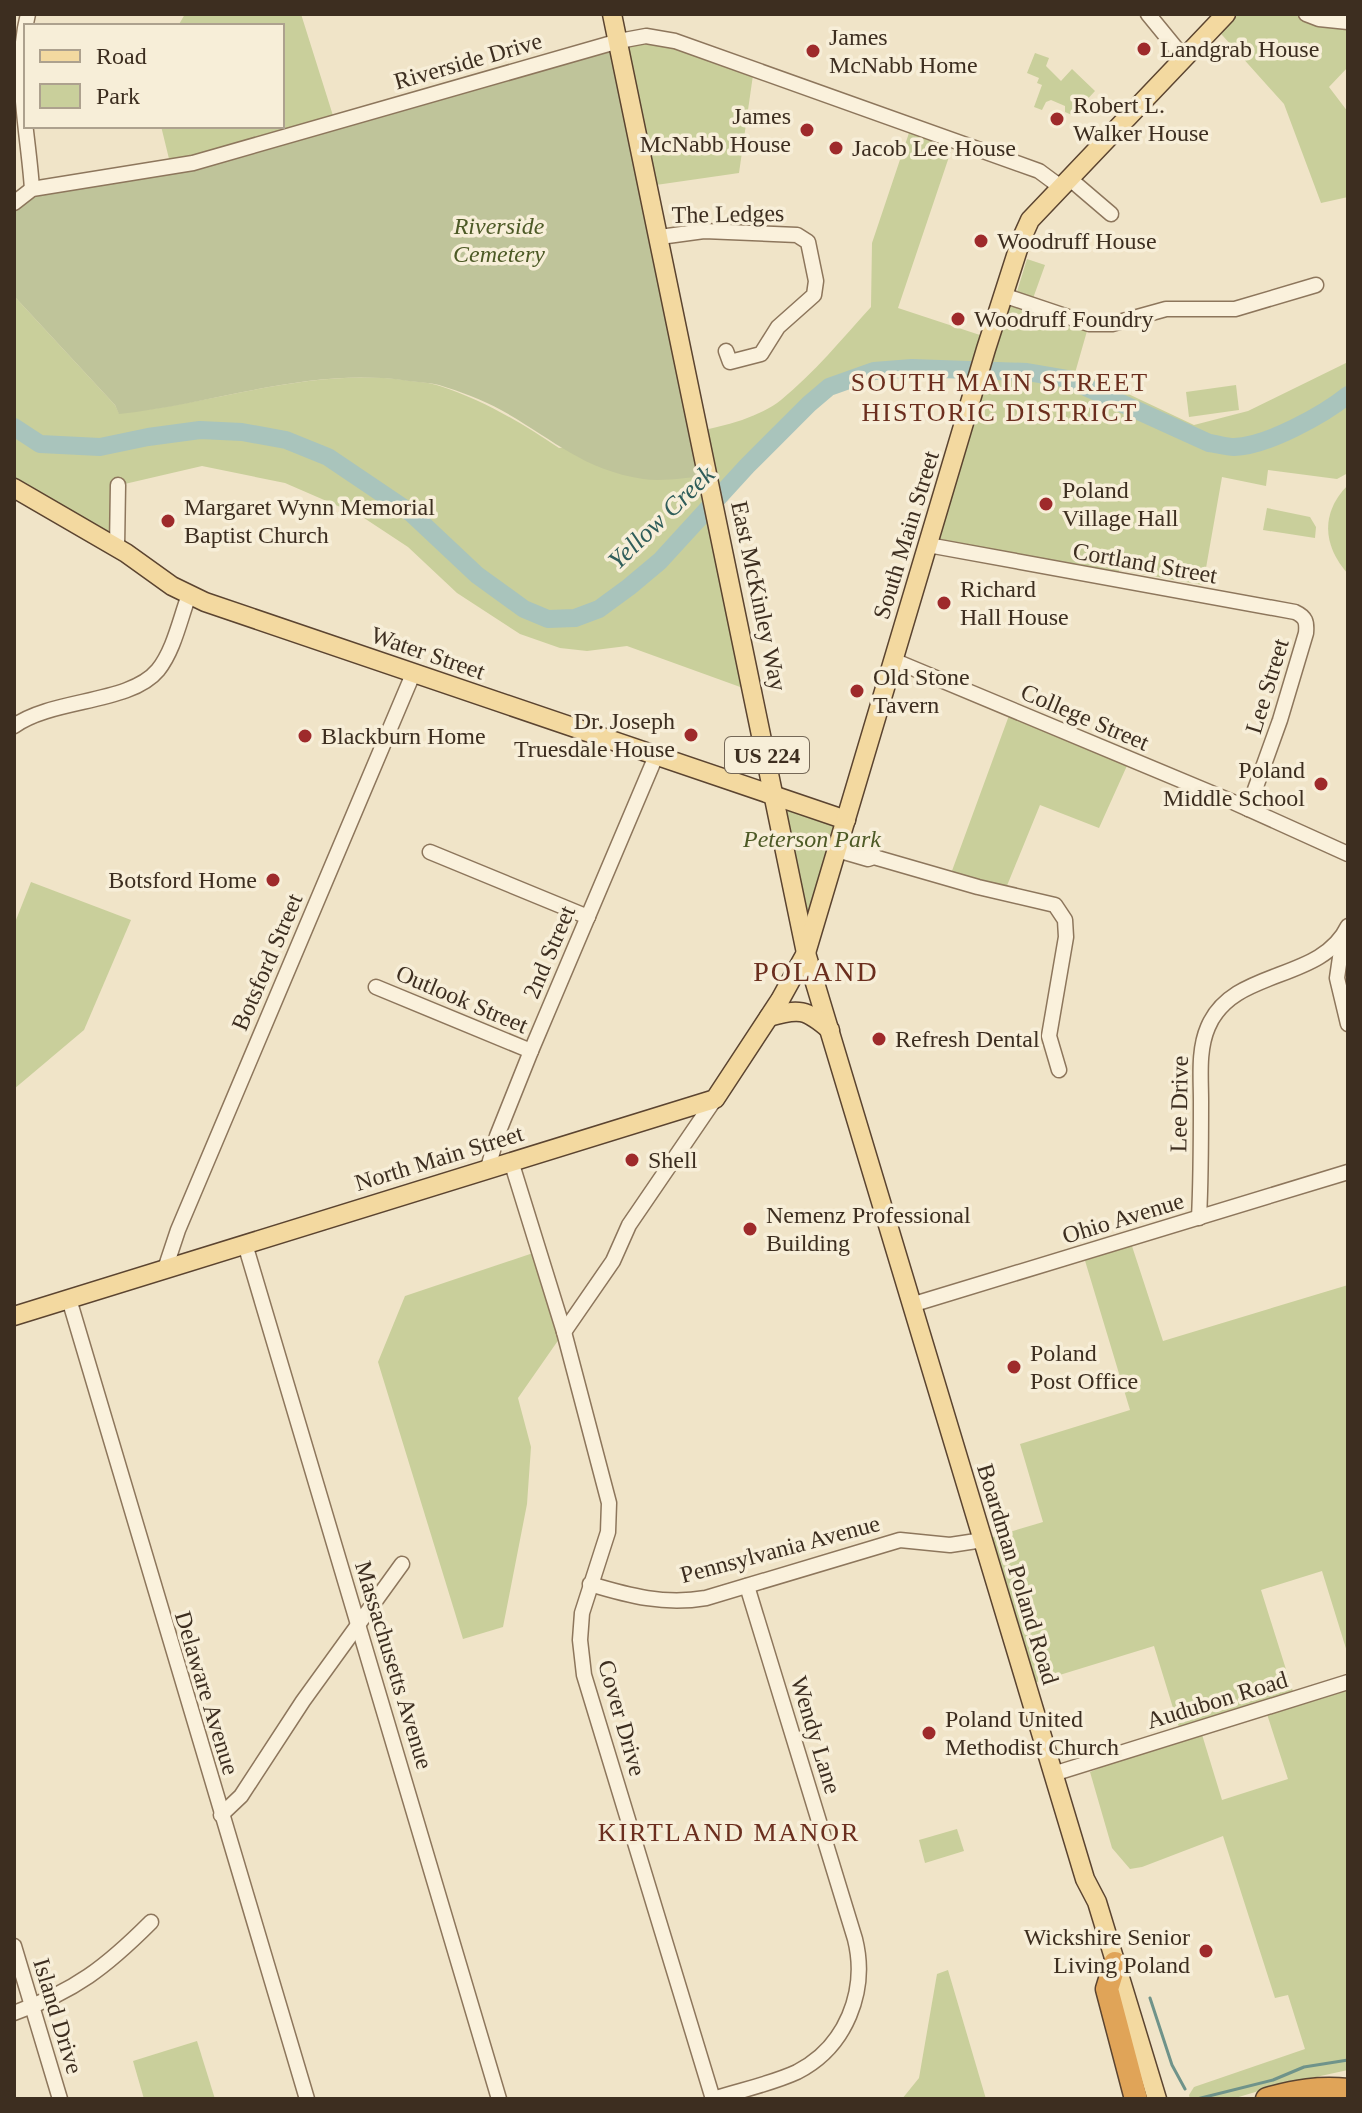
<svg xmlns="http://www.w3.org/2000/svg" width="1362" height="2113" font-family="Georgia,serif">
	<rect width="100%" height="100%" fill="#f0e4c8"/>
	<g fill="#c9cf9b" fill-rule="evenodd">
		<path d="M185,14H301L335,122L171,167L161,126H282V26H178Z"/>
		<path d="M1226,14H1348V67L1329,87L1348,112V197L1321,203L1284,104L1214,26Z"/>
		<path d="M634,37L754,68L739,173L649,186L619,41Z"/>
		<path d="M1035,53L1049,58L1046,66L1061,81L1072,69L1095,91L1083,104L1080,102L1074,116L1065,112V106L1051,100L1046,102L1042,110L1034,107L1042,85L1037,83L1039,78L1027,73Z"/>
		<path d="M912,124L955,139L898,308L989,338L1003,295L1015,298L1027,259L1045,265L1031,304L1089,324L1075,373L1105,383L1194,425L1248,411L1348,362V473L1337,479L1268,470L1266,486L1222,477L1203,585L1119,570L1117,580L928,545L979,371L890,369L848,378L829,387L770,442L715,501L754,692L627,646L587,651L560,648L520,634L457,593L408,547L361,516L285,483L202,466L116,486L117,548L14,488V296L115,405L119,413C214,404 307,368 404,380C416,382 429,382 440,386C485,401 520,422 559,448C619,441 735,437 781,400C814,373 842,339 871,307L872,243Z"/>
		<path d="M1236,385L1239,410L1189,417L1186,392Z"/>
		<path d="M1348,485V574C1323,546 1320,513 1348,485Z"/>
		<path d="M1267,508L1310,517L1316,527L1315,538L1263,530Z"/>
		<path d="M1011,710L1130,759L1099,828L1040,805L1004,893L949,879Z"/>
		<path d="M775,796L846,820L806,953Z"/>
		<path d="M31,882L131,920L84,1030L14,1089V925Z"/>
		<path d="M1130,1240L1163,1341L1348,1285V1655L1322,1571L1261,1590L1295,1698L1348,1682V2070L1279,2085L1232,2099H1190L1189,2095L1194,2087L1305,2049L1288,1995L1275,1998L1223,1836L1142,1867L1130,1869L1112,1848L1090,1772L1181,1734L1154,1646L1027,1685L983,1540L1043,1522L1020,1444L1130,1410L1083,1254ZM1265,1708L1288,1779L1222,1800L1200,1728Z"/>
		<path d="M539,1251L564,1332L518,1398L531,1447L527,1504L503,1627L463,1639L378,1362L405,1296Z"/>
		<path d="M957,1829L964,1851L925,1863L919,1840Z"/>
		<path d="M948,1970L986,2099H902L919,2078L937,1974Z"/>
		<path d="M197,2041L215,2099H144L133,2061Z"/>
	</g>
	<path fill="#bfc49a" d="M619,41L710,476C688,477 663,482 643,479C581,469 552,438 501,410C483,400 459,391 439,385C427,382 414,382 402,380C306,368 213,404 119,414L115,405L14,296V203L32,189L141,173Z"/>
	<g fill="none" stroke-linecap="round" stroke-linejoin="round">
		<g stroke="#6f938a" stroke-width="3">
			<path d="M1150,1998L1172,2065L1185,2089"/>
			<path d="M1197,2099L1273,2080L1304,2067L1348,2060"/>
		</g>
		<path stroke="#a9c4bc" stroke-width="18" d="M14,427L40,444L100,447L148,437L200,430L242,432L286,440L328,457L411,513L477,575L524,609L548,619L575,618L599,609L629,587L660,561L747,466L809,404L829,387L874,371L912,368L1027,372L1068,379L1209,443C1217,444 1226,447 1234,447C1267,446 1323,415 1348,395"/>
		<defs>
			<g id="minor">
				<path d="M28,14C13,73 28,129 32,189"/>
				<path d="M1148,14L1184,58"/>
				<path d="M1306,14L1319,19L1348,22"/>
				<path d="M1070,179L1111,214"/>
				<path d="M14,203L32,189L193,163L619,41L646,36L675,41L1039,171L1062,188"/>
				<path d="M660,237L704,231L797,235L808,242L816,281L814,295L778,327L761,354L730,362L726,351"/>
				<path d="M1003,295L1089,324H1112L1166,309H1235L1316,285"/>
				<path d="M928,545L1295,612C1306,617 1307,622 1306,633L1280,720L1248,809"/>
				<path d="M117,548L118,485"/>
				<path d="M893,660L1233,802L1348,854"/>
				<path d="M14,726C53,698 130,704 158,670C174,650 180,619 189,595"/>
				<path d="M840,839L872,850L874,857"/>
				<path d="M837,850L868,859L874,857L978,887L1055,905L1065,920L1066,937L1049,1036L1059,1070"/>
				<path d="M430,852L588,917"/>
				<path d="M1343,937L1337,978L1348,1024"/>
				<path d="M376,987L531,1051"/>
				<path d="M511,1161L564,1332L609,1503L608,1532L582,1613L580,1640L584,1675L713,2099"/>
				<path d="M488,1168L497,1136L531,1051L656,756"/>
				<path d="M1199,1218C1201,1179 1201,1140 1201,1101C1201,1077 1198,1050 1208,1027C1233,967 1321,983 1348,926"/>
				<path d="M245,1244L499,2099"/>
				<path d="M165,1269L178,1230L413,674"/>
				<path d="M69,1299L307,2099"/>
				<path d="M911,1305L1348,1172"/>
				<path d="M564,1332L613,1261L629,1225L715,1099"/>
				<path d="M590,1584C630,1596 664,1605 706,1598L900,1540L950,1545L983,1540"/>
				<path d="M1053,1774L1348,1682"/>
				<path d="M221,1815L241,1796L303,1701L402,1564"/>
				<path d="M14,1946L60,2099"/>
				<path d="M14,2013C75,1991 106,1967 151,1922"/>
				<path d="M713,2099C741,2090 771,2084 797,2072C846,2047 868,1991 855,1939L747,1586"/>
			</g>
			<g id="major">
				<path d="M612,14L806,953L1085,1879L1097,1902L1157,2099"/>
				<path d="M14,488L126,553L172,586L205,602L846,820"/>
				<path d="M769,1017C799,1008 806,1009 830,1030"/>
				<path d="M14,1316L715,1099L780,1000L806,953L986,349L1021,240L1030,220L1226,14"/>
			</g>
			<g id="highway">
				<path d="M1115,1963L1107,1989L1136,2099"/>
				<path d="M1267,2099C1295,2091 1319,2087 1348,2090"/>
			</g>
		</defs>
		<use href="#minor" stroke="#8d765c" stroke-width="17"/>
		<use href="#major" stroke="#5b4430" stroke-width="21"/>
		<use href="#highway" stroke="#5b4430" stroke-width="25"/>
		<use href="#minor" stroke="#faf1dc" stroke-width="14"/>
		<use href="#major" stroke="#f3d9a0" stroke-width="18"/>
		<use href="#highway" stroke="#e0a458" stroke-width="22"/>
	</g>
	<g fill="#9e2a2b" stroke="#f7eed8" stroke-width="3">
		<circle cx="1144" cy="49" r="8"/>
		<circle cx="813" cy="51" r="8"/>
		<circle cx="1057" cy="119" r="8"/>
		<circle cx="807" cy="130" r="8"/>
		<circle cx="836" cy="148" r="8"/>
		<circle cx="981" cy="241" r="8"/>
		<circle cx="958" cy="319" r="8"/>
		<circle cx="1046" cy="504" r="8"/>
		<circle cx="168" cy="521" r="8"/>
		<circle cx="944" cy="603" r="8"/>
		<circle cx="857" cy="691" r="8"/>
		<circle cx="691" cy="735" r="8"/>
		<circle cx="305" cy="736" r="8"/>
		<circle cx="1321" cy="784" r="8"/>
		<circle cx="273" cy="880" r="8"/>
		<circle cx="879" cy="1039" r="8"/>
		<circle cx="632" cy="1160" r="8"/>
		<circle cx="750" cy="1229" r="8"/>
		<circle cx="1014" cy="1367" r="8"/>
		<circle cx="929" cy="1733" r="8"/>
		<circle cx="1206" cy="1951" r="8"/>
	</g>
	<g text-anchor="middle" stroke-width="7" stroke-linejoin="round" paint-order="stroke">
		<rect fill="#f7eed8" stroke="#756857" stroke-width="2" x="725" y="737" width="84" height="36" rx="6"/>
		<g font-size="22" font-weight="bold" fill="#3d2e20">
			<text x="767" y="763">US 224</text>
		</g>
		<g font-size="24" fill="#3d2e20" stroke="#f7eed8" text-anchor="start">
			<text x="829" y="45">James<tspan x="829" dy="28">McNabb Home</tspan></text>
			<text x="1160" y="57">Landgrab House</text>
			<text x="1073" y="113">Robert L.<tspan x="1073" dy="28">Walker House</tspan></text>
			<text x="791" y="124" text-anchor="end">James<tspan x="791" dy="28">McNabb House</tspan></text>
			<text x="852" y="156">Jacob Lee House</text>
			<text x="997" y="249">Woodruff House</text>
			<text x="974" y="327">Woodruff Foundry</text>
			<text x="1062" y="498">Poland<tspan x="1062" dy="28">Village Hall</tspan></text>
			<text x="184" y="515">Margaret Wynn Memorial<tspan x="184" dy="28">Baptist Church</tspan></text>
			<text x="960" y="597">Richard<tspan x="960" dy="28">Hall House</tspan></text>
			<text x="873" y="685">Old Stone<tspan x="873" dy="28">Tavern</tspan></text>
			<text x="675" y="729" text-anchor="end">Dr. Joseph<tspan x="675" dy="28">Truesdale House</tspan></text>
			<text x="321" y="744">Blackburn Home</text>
			<text x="1305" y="778" text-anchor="end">Poland<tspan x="1305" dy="28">Middle School</tspan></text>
			<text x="257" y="888" text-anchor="end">Botsford Home</text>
			<text x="895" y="1047">Refresh Dental</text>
			<text x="648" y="1168">Shell</text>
			<text x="766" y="1223">Nemenz Professional<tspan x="766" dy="28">Building</tspan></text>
			<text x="1030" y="1361">Poland<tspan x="1030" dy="28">Post Office</tspan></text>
			<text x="945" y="1727">Poland United<tspan x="945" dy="28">Methodist Church</tspan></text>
			<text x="1190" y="1945" text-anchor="end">Wickshire Senior<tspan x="1190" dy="28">Living Poland</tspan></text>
		</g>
		<g font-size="24" fill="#3d2e20" stroke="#f7eed8">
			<text transform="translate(468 61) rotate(-16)" y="8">Riverside Drive</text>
			<text transform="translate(728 214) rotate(-1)" y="8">The Ledges</text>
			<text transform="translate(906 535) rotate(-73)" y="8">South Main Street</text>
			<text transform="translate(1145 563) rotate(10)" y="8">Cortland Street</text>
			<text transform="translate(759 596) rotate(78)" y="8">East McKinley Way</text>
			<text transform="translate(428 653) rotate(19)" y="8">Water Street</text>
			<text transform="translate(1267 686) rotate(-73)" y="8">Lee Street</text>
			<text transform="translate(1085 717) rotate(23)" y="8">College Street</text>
			<text transform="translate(549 952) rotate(-67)" y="8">2nd Street</text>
			<text transform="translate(267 962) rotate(-67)" y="8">Botsford Street</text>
			<text transform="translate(462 999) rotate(23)" y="8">Outlook Street</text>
			<text transform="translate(1179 1104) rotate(-89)" y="8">Lee Drive</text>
			<text transform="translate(439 1158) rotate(-17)" y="8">North Main Street</text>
			<text transform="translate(1123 1218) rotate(-17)" y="8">Ohio Avenue</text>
			<text transform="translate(780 1549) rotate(-15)" y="8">Pennsylvania Avenue</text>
			<text transform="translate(1018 1574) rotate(73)" y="8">Boardman Poland Road</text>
			<text transform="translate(394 1665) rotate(73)" y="8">Massachusetts Avenue</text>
			<text transform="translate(207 1693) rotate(73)" y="8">Delaware Avenue</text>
			<text transform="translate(1217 1700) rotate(-17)" y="8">Audubon Road</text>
			<text transform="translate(622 1718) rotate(74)" y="8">Cover Drive</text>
			<text transform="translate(816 1735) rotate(73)" y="8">Wendy Lane</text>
			<text transform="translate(58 2016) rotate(73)" y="8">Island Drive</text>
		</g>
		<g font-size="24" font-style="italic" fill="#4d5a26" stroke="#f7eed8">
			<text x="499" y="234">Riverside<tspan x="499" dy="28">Cemetery</tspan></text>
			<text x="812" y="847">Peterson Park</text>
		</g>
		<g font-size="26" letter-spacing="2" fill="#6b2e1e" stroke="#f7eed8">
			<text x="1000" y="391">SOUTH MAIN STREET<tspan x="1000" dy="30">HISTORIC DISTRICT</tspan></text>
			<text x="729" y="1841">KIRTLAND MANOR</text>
		</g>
		<g font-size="26" font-style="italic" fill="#2f5d5a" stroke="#f7eed8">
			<text transform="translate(661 517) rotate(-44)" y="9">Yellow Creek</text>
		</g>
		<g font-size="28" letter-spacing="2" fill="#6b2e1e" stroke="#f7eed8">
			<text x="816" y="981">POLAND</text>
		</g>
	</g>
	<rect width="1362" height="2113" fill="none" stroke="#3d2e20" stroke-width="32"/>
	<rect x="24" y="24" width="260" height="104" fill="#f7eed8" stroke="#ada18e" stroke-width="2"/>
	<rect x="40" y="50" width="40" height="12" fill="#f3d9a0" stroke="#ada18e" stroke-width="2"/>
	<text x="96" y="64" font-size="24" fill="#3d2e20">Road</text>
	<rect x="40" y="84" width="40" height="24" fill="#c9cf9b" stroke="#ada18e" stroke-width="2"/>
	<text x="96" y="104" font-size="24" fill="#3d2e20">Park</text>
</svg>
